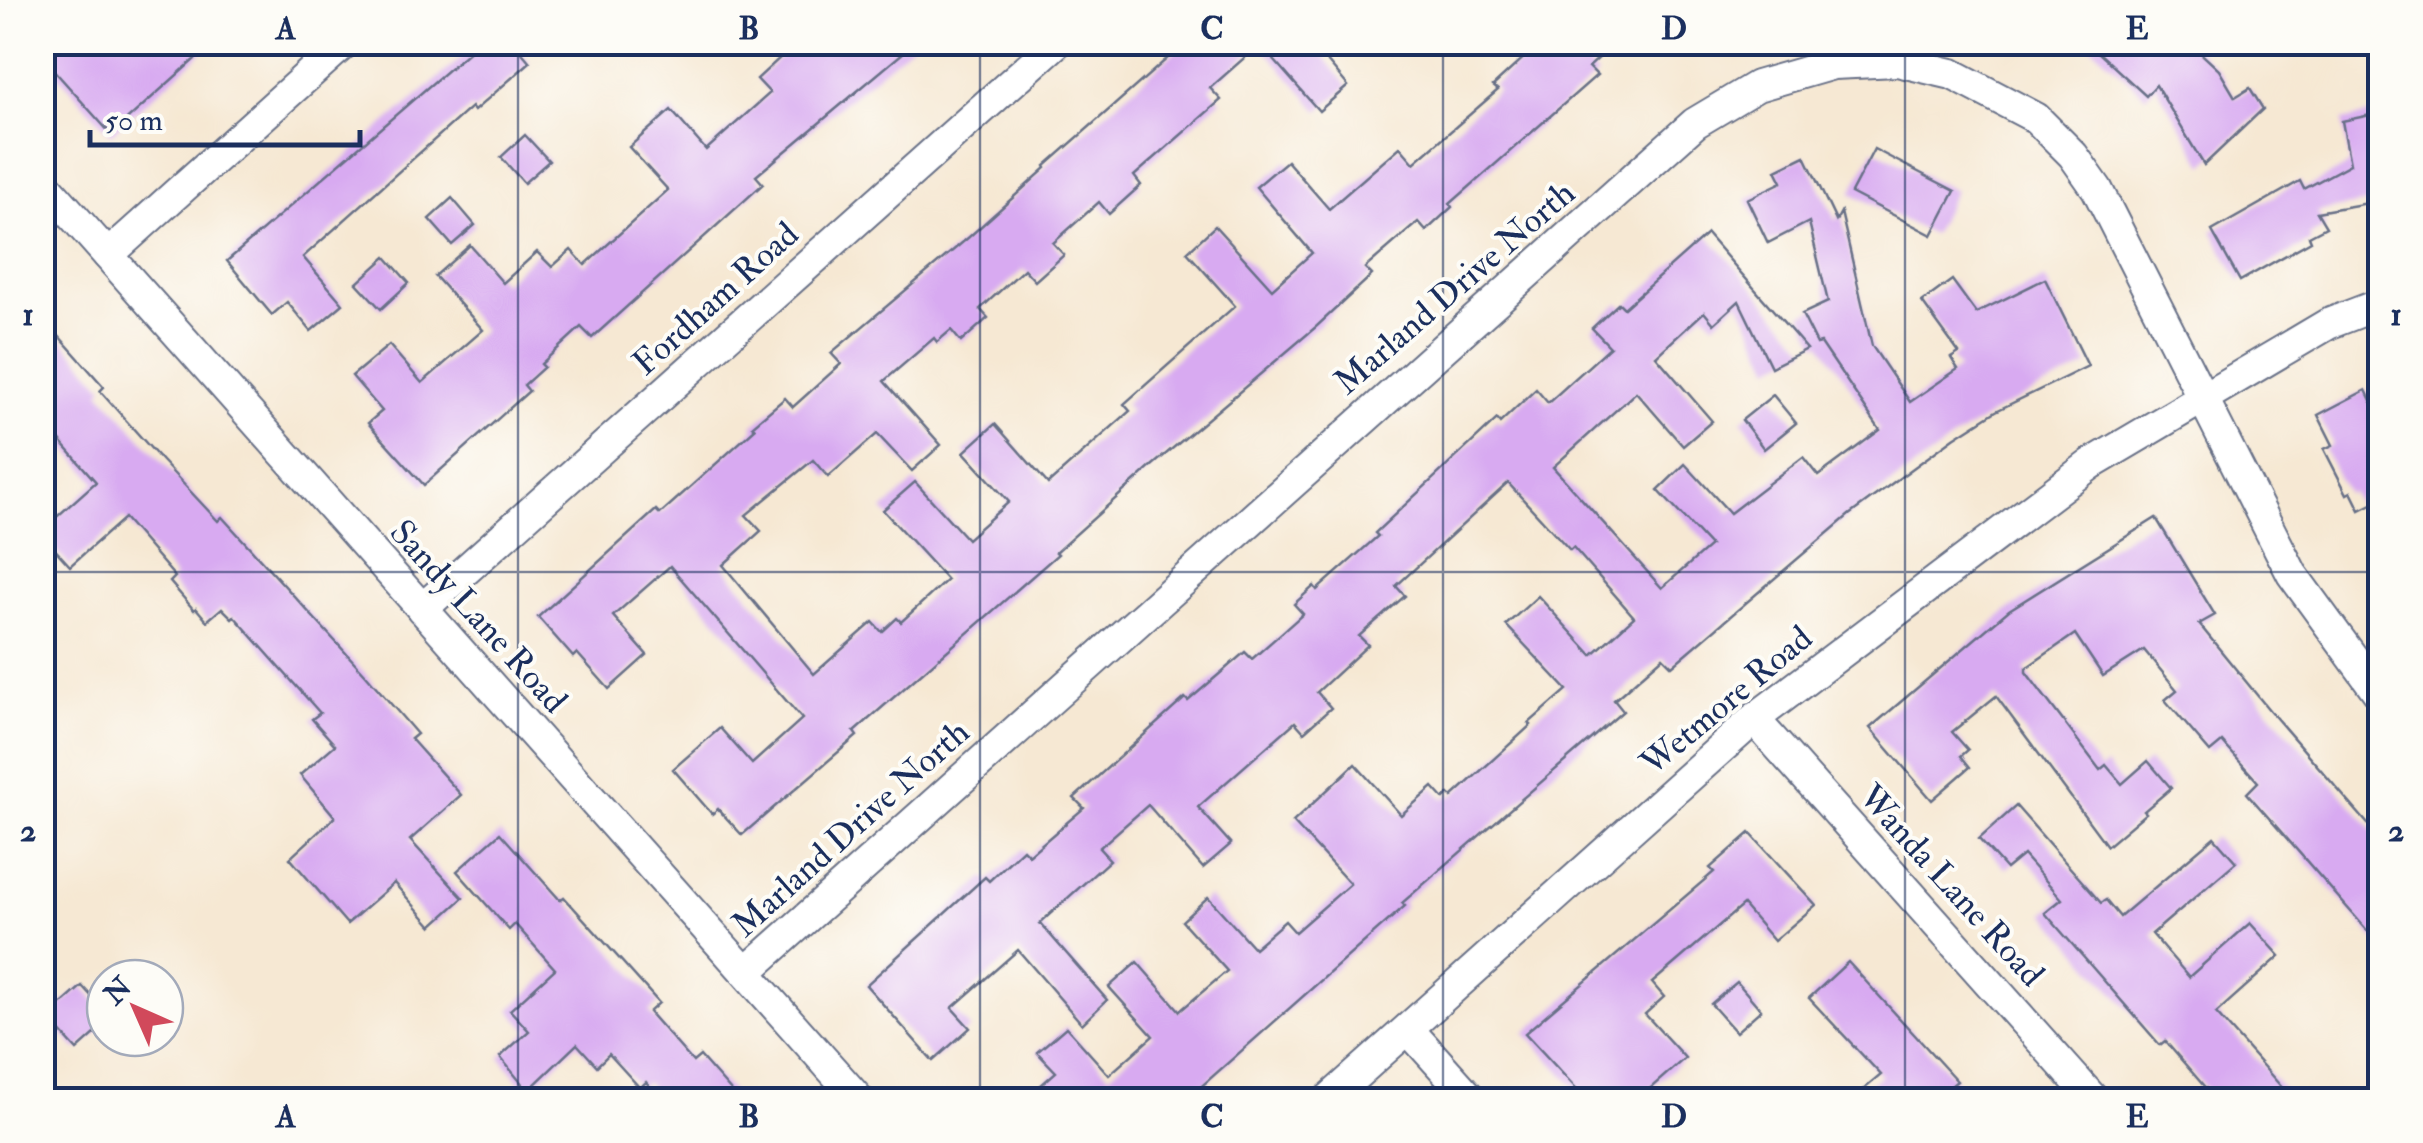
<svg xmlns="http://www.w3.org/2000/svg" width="2423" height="1143" font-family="'IM FELL Double Pica',serif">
	<rect width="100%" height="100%" fill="#fdfcf7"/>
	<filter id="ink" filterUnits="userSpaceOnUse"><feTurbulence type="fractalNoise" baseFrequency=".01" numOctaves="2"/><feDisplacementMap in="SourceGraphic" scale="20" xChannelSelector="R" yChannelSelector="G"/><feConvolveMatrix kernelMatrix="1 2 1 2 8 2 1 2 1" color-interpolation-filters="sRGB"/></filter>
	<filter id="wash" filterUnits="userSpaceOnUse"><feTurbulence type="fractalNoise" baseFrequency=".0048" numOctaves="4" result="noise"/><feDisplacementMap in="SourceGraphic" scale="40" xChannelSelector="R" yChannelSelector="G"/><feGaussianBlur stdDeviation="2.25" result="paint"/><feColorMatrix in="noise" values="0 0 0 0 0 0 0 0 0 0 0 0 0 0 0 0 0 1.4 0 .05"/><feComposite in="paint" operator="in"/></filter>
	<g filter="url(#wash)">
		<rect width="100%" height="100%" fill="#f6e8d3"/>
		<g id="blocks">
			<g fill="#d8aaf1">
				<path d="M42,42H214L111,134L42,57Z"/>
				<path d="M480,42H513L530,62L474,111L471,107L303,257L343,304L311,331L287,302L272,315L227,261Z"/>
				<path d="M797,42H916L756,176L763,184L592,338L581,327L541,364L544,367L524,385L529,391L424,485L368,423L382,411L352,376L389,345L422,383L483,330L435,276L470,245L503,283L537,252L552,267L571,250L585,265L668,190L629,147L671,110L706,150L770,93L757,79Z"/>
				<path d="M1186,42H1311L1348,86L1319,111L1260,44L1210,88L1221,100L1134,176L1141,185L1109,214L1099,202L1053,243L1064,255L1035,281L1024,269L980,309L988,318L961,342L951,330L937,342L934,338L884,381L941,445L912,471L877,434L828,477L813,460L746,515L761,531L723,565L814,674L873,622L882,632L897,618L901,622L947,580L883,510L915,482L967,539L1009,502L964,452L995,424L1048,484L1130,411L1124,404L1235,306L1187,252L1215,226L1272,289L1312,253L1256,187L1287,161L1329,209L1400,147L1414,163L1498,90L1493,86L1541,42H1616L1589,67L1597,75L1450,204L1452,207L1426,231L1418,222L1365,268L1372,275L1317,326L1153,465L1056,552L1058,554L854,732L857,736L742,835L718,809L712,814L673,769L720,728L752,764L802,719L670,566L613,616L647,655L609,689L577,653L573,657L538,617L656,510L660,514L755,429L752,426L785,398L793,407L841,364L831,353L969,237L1046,168L1045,166Z"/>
				<path d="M2087,42H2189L2219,70L2235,97L2250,88L2263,109L2204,165L2156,85L2146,96Z"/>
				<path d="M2380,113V201L2317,212L2326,227L2309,236L2311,241L2240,281L2212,231L2300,181L2304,189L2350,164L2342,121Z"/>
				<path d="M525,135L549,161L524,183L501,157Z"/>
				<path d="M1874,149L1955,191L1932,235L1851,193Z"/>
				<path d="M1805,156L1836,221L1841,212L1872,346L1910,402L1958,369L1951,358L1959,353L1922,302L1952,280L1976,313L2045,279L2088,366L1996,411L1954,438L1849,515L1672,666L1663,657L1614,700L1623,711L1402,903L1405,906L1186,1100H1024L1056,1072L1037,1052L1066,1027L1109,1075L1153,1036L1109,987L1137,962L1180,1011L1227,971L1182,921L1208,897L1254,948L1285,921L1295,932L1350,884L1293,822L1355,764L1401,815L1433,787L1444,799L1449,794L1452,797L1531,725L1529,723L1567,690L1506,625L1538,596L1592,655L1634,617L1573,547L1570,550L1508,483L1396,586L1405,596L1359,636L1368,645L1317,692L1331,708L1304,732L1295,722L1198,807L1231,844L1203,868L1148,805L1099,848L1110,860L1040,923L1107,1000L1082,1024L1018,950L952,1008L970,1028L933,1061L866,985L985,877L989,881L1023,849L1029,855L1084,808L1074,798L1185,698L1188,701L1245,652L1252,659L1303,614L1294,604L1314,586L1317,590L1378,536L1375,533L1497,419L1500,423L1536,389L1548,403L1610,347L1592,328L1619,303L1624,308L1707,234L1807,349L1771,367L1739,301L1714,324L1704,312L1656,356L1712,421L1683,446L1636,392L1553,467L1662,588L1710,546L1658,490L1685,464L1730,513L1803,457L1818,476L1880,430L1821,343L1817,344L1802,314L1828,302L1809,222L1768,243L1747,199L1782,182L1776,170Z"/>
				<path d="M452,198L475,225L452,245L429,219Z"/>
				<path d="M386,257L409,283L381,309L357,283Z"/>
				<path d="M42,317L104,387L100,391L162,461L218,521L222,517L366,675L417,734L411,739L461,795L410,840L463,898L432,926L394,883L347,924L290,858L335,817L300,775L335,745L312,719L320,713L234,616L232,618L222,608L207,621L196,608L194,610L170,582L175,577L124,518L70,566L42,535V530L96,482L42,420Z"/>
				<path d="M2366,390L2380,419V500L2360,510L2351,492L2347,494L2324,449L2333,445L2318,415Z"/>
				<path d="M1773,395L1796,423L1764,449L1742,420Z"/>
				<path d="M2156,518L2215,615L2199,624L2270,711L2380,838V945L2247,793L2258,782L2222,742L2210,752L2165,700L2177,690L2144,650L2103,676L2075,634L2026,668V672L2100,770L2106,765L2122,784L2148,761L2171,788L2144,811L2146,813L2107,846L1996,696L1952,732L1968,750L1961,756L1970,767L1932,800L1870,728L2009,610Z"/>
				<path d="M2016,806L2101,903L2106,900L2120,917L2214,837L2236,862L2152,934L2189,977L2250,923L2280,956L2216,1013L2293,1100H2216L2165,1041L2160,1045L2045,913L2062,899L2023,855L2006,869L1979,839Z"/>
				<path d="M500,833L560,900L564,897L659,1003L649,1012L693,1062L700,1056L739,1100H661L646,1082L640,1088L609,1054L597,1066L577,1044L528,1091L500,1057L529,1031L510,1010L555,969L515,924L509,930L457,871Z"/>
				<path d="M1750,833L1816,905L1774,941L1743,905L1652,983L1664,997L1645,1014L1685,1058L1637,1100H1587L1525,1033L1714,872L1710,868Z"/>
				<path d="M1848,962L1957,1081L1934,1100H1851L1881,1075L1809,998Z"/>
				<path d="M1737,982L1761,1010L1736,1032L1711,1004Z"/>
				<path d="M82,986L105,1011V1025L77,1050L47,1017Z"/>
			</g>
		</g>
	</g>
	<g filter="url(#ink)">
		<use href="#blocks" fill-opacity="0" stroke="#687087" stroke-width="2.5"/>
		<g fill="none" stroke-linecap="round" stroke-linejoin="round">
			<defs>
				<g id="street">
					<path d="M42,181L859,1100"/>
					<path d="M108,255L345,42"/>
					<path d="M422,609L1057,42"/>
					<path d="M1754,719L2094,1100"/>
					<path d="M746,972L1695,123L1757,86L1833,64L1897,61L1952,74L2036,118L2073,155L2097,189L2292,574L2380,695"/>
					<path d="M1408,1029L1472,1100"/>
					<path d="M1328,1100L1754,719L2091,464L2328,324L2380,304"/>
				</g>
			</defs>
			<use href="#street" stroke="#687087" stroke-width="34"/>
			<use href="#street" stroke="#fff" stroke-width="30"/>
		</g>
	</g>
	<path fill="none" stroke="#1b2f5e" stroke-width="2.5" stroke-opacity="0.55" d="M518,42V1100M980,42V1100M1443,42V1100M1905,42V1100M42,572H2380"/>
	<g text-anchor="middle" stroke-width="8" stroke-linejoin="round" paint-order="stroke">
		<g font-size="35" fill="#1b2f5e" stroke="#fdfcf7">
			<text transform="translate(1454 287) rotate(-41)" y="12">Marland Drive North</text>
			<text transform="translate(715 298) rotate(-42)" y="12">Fordham Road</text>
			<text transform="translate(479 616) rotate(48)" y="12">Sandy Lane Road</text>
			<text transform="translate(1726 700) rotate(-40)" y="12">Wetmore Road</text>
			<text transform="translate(850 828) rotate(-42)" y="12">Marland Drive North</text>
			<text transform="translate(1952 885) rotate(48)" y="12">Wanda Lane Road</text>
		</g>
	</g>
	<rect width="2423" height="1143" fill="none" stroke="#fdfcf7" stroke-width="110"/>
	<g transform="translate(135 1008) rotate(315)"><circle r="48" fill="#fdfcf7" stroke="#a3aaba" stroke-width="2.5"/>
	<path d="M0-8L18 38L0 25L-18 38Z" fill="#d1495b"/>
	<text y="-15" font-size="28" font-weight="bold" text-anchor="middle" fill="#1b2f5e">N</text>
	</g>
	<path d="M90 130v15h270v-15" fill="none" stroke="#1b2f5e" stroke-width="5"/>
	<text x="105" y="130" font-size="30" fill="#1b2f5e" stroke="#fdfcf7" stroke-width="8" paint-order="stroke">50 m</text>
	<rect x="55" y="55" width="2313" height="1033" fill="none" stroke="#1b2f5e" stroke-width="4"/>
	<g font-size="32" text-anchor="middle" font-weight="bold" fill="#1b2f5e">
		<text x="286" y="39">A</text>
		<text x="749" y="39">B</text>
		<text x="1212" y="39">C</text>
		<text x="1674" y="39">D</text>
		<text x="2137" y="39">E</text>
		<text x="28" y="325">1</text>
		<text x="2396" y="325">1</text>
		<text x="28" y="841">2</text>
		<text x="2396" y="841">2</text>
		<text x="286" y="1127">A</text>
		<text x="749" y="1127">B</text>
		<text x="1212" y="1127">C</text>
		<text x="1674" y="1127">D</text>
		<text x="2137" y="1127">E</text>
	</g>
</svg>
